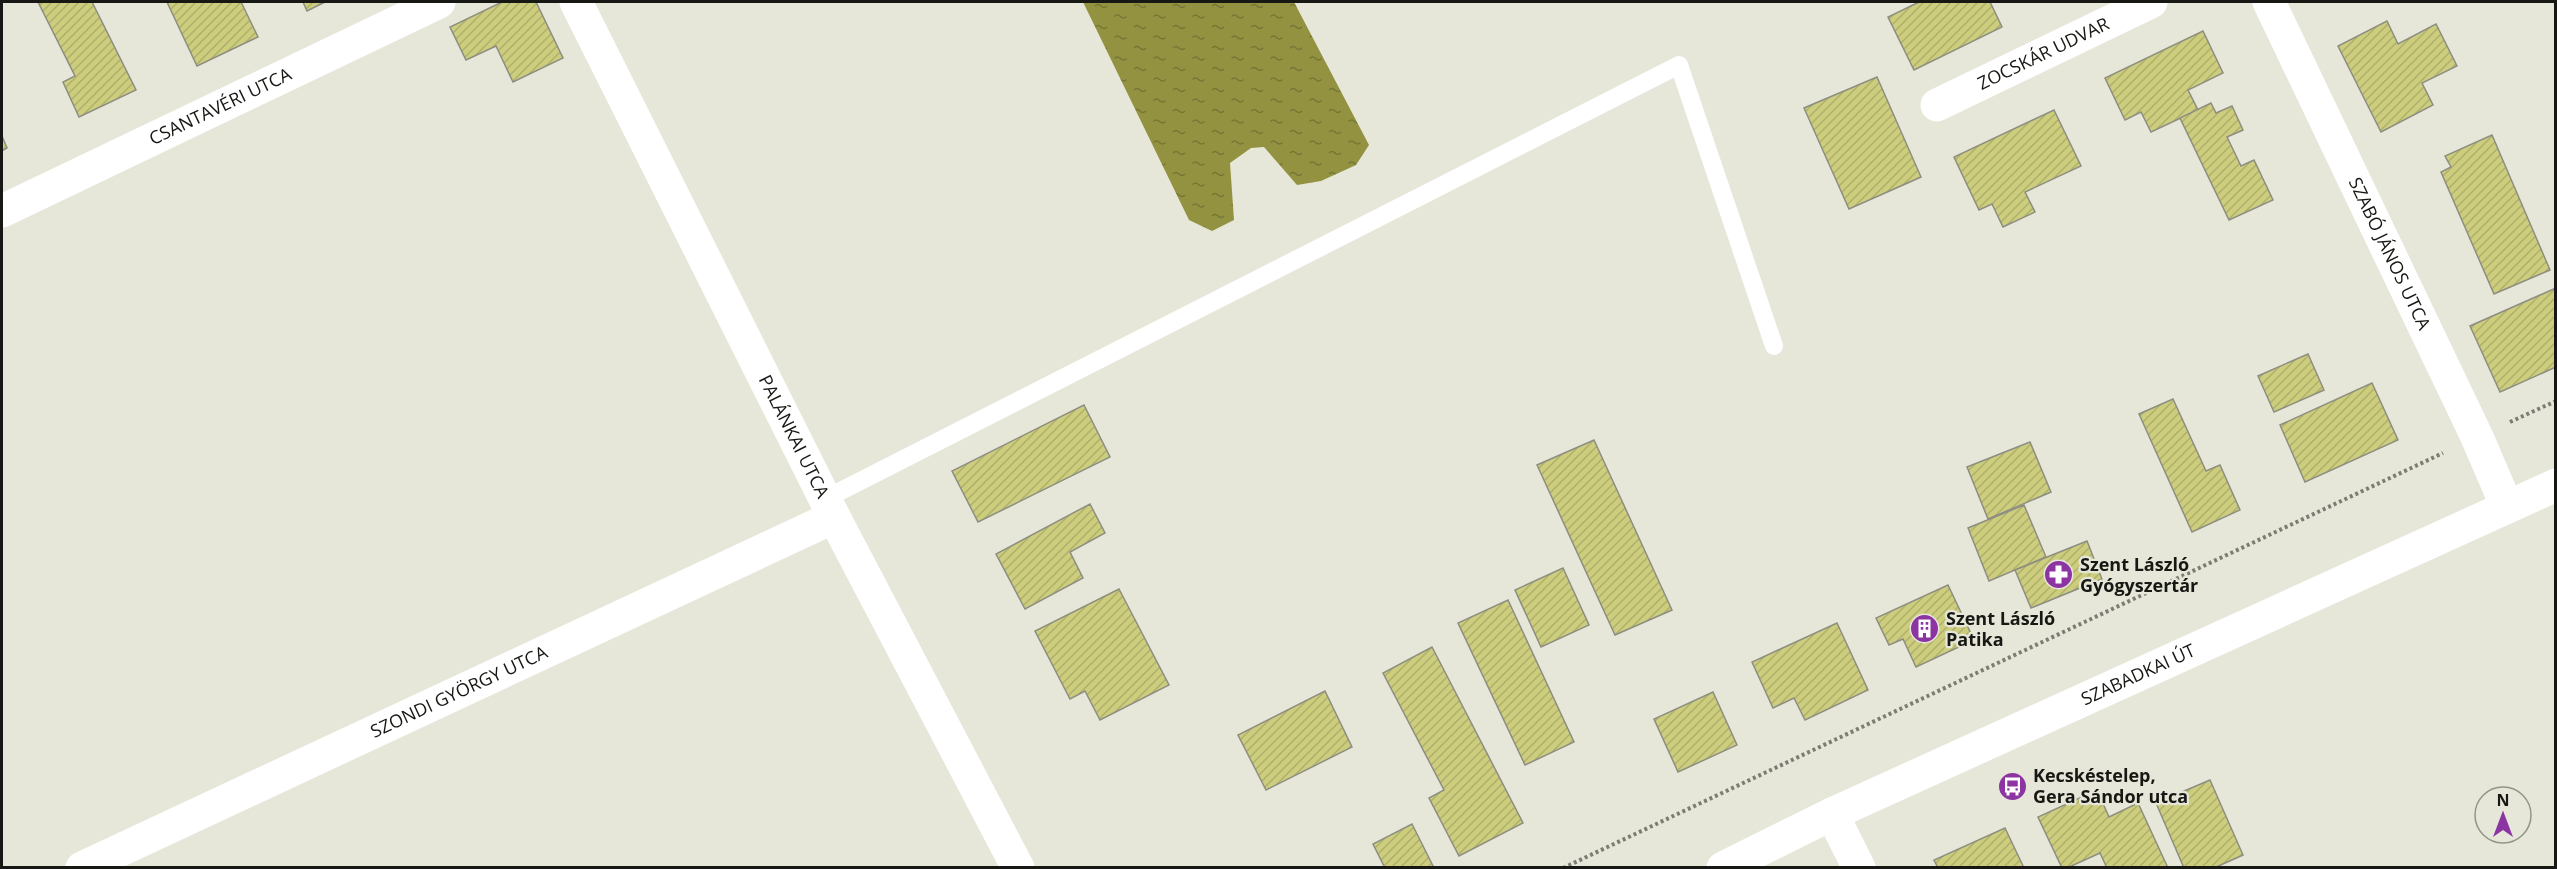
<svg xmlns="http://www.w3.org/2000/svg" width="2557" height="869" font-family="'Open Sans',sans-serif">
	<defs>
		<pattern id="water-ripples" width="26" height="14" patternUnits="userSpaceOnUse" patternTransform="scale(1.5)"><rect width="26" height="14" fill="#929240"/><path d="M2 4q2-2 4 0t4 0M15 11q2-2 4 0t4 0" fill="none" stroke="#767634"/></pattern>
		<pattern id="building-hatch" width="6" height="6" patternUnits="userSpaceOnUse" patternTransform="scale(1.5)"><rect width="6" height="6" fill="#cdce7d"/><path d="M-1 1l2-2M0 6l6-6M5 7l2-2" fill="none" stroke="#afb06b"/></pattern>
	</defs>
	<rect width="100%" height="100%" fill="#e6e7d9"/>
	<path fill="url(#water-ripples)" d="M1083,2H1294L1369,145L1356,165L1321,181L1297,185L1264,147L1251,148L1230,163L1234,220L1212,231L1189,220Z"/>
	<g fill="url(#building-hatch)" stroke="#8d8e81" stroke-width="1.5">
		<path d="M38,2H92L136,90L79,117L63,82L75,76Z"/>
		<path d="M167,2H241L258,37L197,66Z"/>
		<path d="M303,2H325L307,11Z"/>
		<path d="M502,2H536L563,58L513,82L496,46L466,60L450,27Z"/>
		<path d="M1919,2H1990L2002,27L1914,70L1888,17Z"/>
		<path d="M2387,21L2398,44L2436,24L2457,66L2422,83L2433,105L2381,132L2338,46Z"/>
		<path d="M2203,31L2223,73L2188,90L2198,110L2151,132L2141,112L2125,120L2105,78Z"/>
		<path d="M1877,77L1921,177L1849,209L1804,108Z"/>
		<path d="M2211,103L2216,113L2232,106L2243,130L2227,137L2241,166L2254,160L2273,200L2229,220L2180,118Z"/>
		<path d="M2054,110L2081,166L2025,192L2035,212L2003,227L1992,204L1979,210L1954,157Z"/>
		<path d="M2492,135L2550,270L2494,294L2441,172L2451,167L2445,156Z"/>
		<path d="M2,136L7,148L2,151Z"/>
		<path d="M2556,288V367L2500,392L2470,326Z"/>
		<path d="M2308,354L2324,390L2274,412L2258,376Z"/>
		<path d="M2372,383L2398,440L2305,482L2280,425Z"/>
		<path d="M2173,399L2206,471L2220,465L2240,510L2192,532L2139,414Z"/>
		<path d="M1084,405L1110,457L978,522L952,471Z"/>
		<path d="M1594,440L1672,610L1615,635L1537,465Z"/>
		<path d="M2030,442L2051,492L1988,519L1967,467Z"/>
		<path d="M1090,504L1105,533L1070,552L1083,578L1025,609L996,554Z"/>
		<path d="M2024,505L2046,557L1989,581L1968,528Z"/>
		<path d="M2087,541L2102,579L2031,608L2015,570Z"/>
		<path d="M1563,568L1589,625L1541,647L1515,590Z"/>
		<path d="M1948,585L1974,640L1916,667L1903,639L1889,645L1876,618Z"/>
		<path d="M1119,589L1169,685L1100,720L1085,691L1070,699L1035,631Z"/>
		<path d="M1508,600L1574,742L1525,765L1458,623Z"/>
		<path d="M1837,623L1868,690L1805,720L1794,698L1773,708L1752,662Z"/>
		<path d="M1432,647L1523,823L1459,856L1429,798L1444,790L1383,673Z"/>
		<path d="M1325,691L1352,747L1266,790L1238,735Z"/>
		<path d="M1713,692L1737,745L1678,772L1654,719Z"/>
		<path d="M2210,780L2243,855L2214,868H2184L2156,803Z"/>
		<path d="M2097,790L2109,817L2138,803L2168,868H2107L2100,853L2067,868H2062L2038,817Z"/>
		<path d="M1412,824L1434,868H1385L1373,844Z"/>
		<path d="M2005,828L2024,868H1938L1934,860Z"/>
	</g>
	<g fill="none" stroke-linecap="round" stroke-linejoin="round">
		<g stroke="#7c7c73" stroke-width="4" stroke-dasharray="3 3" stroke-linecap="butt">
			<path d="M2510,422L2556,401"/>
			<path d="M1563,868L2443,453"/>
		</g>
		<path stroke="#fff" stroke-width="18" d="M825,499L1679,65L1774,346"/>
		<g stroke="#fff" stroke-width="33">
			<path id="s1" d="M576,2L834,517L1018,868"/>
			<path id="s2" d="M2269,2L2477,437L2507,507"/>
			<path id="s3" d="M1937,105L2151,2"/>
			<path id="s4" d="M2,211L439,2"/>
			<path d="M1832,814L1859,868"/>
			<path id="s5" d="M82,868L834,517"/>
		</g>
		<path stroke="#fff" stroke-width="33" id="s6" d="M1723,868L1832,814L2556,485"/>
	</g>
	<defs>
		<symbol id="pharmacy-disc" viewBox="-11 -11 22 22"><circle r="9.5" fill="#8c35a2" stroke="#e6e7d9"/><path d="M-2-6h4v4h4v4h-4v4h-4v-4h-4v-4h4Z" fill="#fff"/></symbol>
		<symbol id="building-disc" viewBox="-11 -11 22 22"><circle r="9.5" fill="#8c35a2" stroke="#e6e7d9"/><path d="M-4-6H4V6H1V3H-1V6H-4ZM-2.5-4.3h1.7v1.8h-1.7ZM.8-4.3h1.7v1.8H.8ZM-2.5-1h1.7V.8h-1.7ZM.8-1h1.7V.8H.8Z" fill="#fff"/></symbol>
		<symbol id="bus-disc" viewBox="-11 -11 22 22"><circle r="9.5" fill="#8c35a2" stroke="#e6e7d9"/><path d="M-5-6H5V4H4V6H2V4H-2V6H-4V4H-5ZM-3.5-4V0h7V-4ZM-3.5 1.2v1.5H-2V1.2ZM2 1.2v1.5H3.5V1.2Z" fill="#fff"/></symbol>
	</defs>
	<g fill-rule="evenodd">
		<use href="#pharmacy-disc" x="2042" y="558" width="33" height="33"/>
		<use href="#building-disc" x="1908" y="612" width="33" height="33"/>
		<use href="#bus-disc" x="1996" y="770" width="33" height="33"/>
	</g>
	<g text-anchor="middle" stroke-width="4.5" stroke-linejoin="round" paint-order="stroke">
		<g font-size="18" fill="#171713" stroke="#e6e7d9">
			<text dy="6" stroke="none"><textPath href="#s3" startOffset="118">ZOCSKÁR UDVAR</textPath></text>
			<text dy="6" stroke="none"><textPath href="#s4" startOffset="242">CSANTAVÉRI UTCA</textPath></text>
			<text dy="6" stroke="none"><textPath href="#s2" startOffset="279">SZABÓ JÁNOS UTCA</textPath></text>
			<text dy="6" stroke="none"><textPath href="#s1" startOffset="486">PALÁNKAI UTCA</textPath></text>
			<text dy="6" stroke="none"><textPath href="#s6" startOffset="458">SZABADKAI ÚT</textPath></text>
			<text dy="6" stroke="none"><textPath href="#s5" startOffset="416">SZONDI GYÖRGY UTCA</textPath></text>
		</g>
		<g font-size="18" font-weight="bold" fill="#171713" stroke="#e6e7d9" text-anchor="start">
			<text x="2080" y="571">Szent László<tspan x="2080" dy="21">Gyógyszertár</tspan></text>
			<text x="1946" y="625">Szent László<tspan x="1946" dy="21">Patika</tspan></text>
			<text x="2033" y="782">Kecskéstelep,<tspan x="2033" dy="21">Gera Sándor utca</tspan></text>
		</g>
	</g>
	<rect width="2557" height="869" fill="none" stroke="#171713" stroke-width="6"/>
	<g transform="translate(2503 815)"><circle r="28" fill="#e6e7d9" stroke="#93948a" stroke-width="1.5"/>
	<path d="M0-4.5L10 22L0 15L-10 22Z" fill="#8c35a2"/>
	<text y="-9" font-size="16" font-weight="bold" text-anchor="middle" fill="#171713">N</text>
	</g>
</svg>
